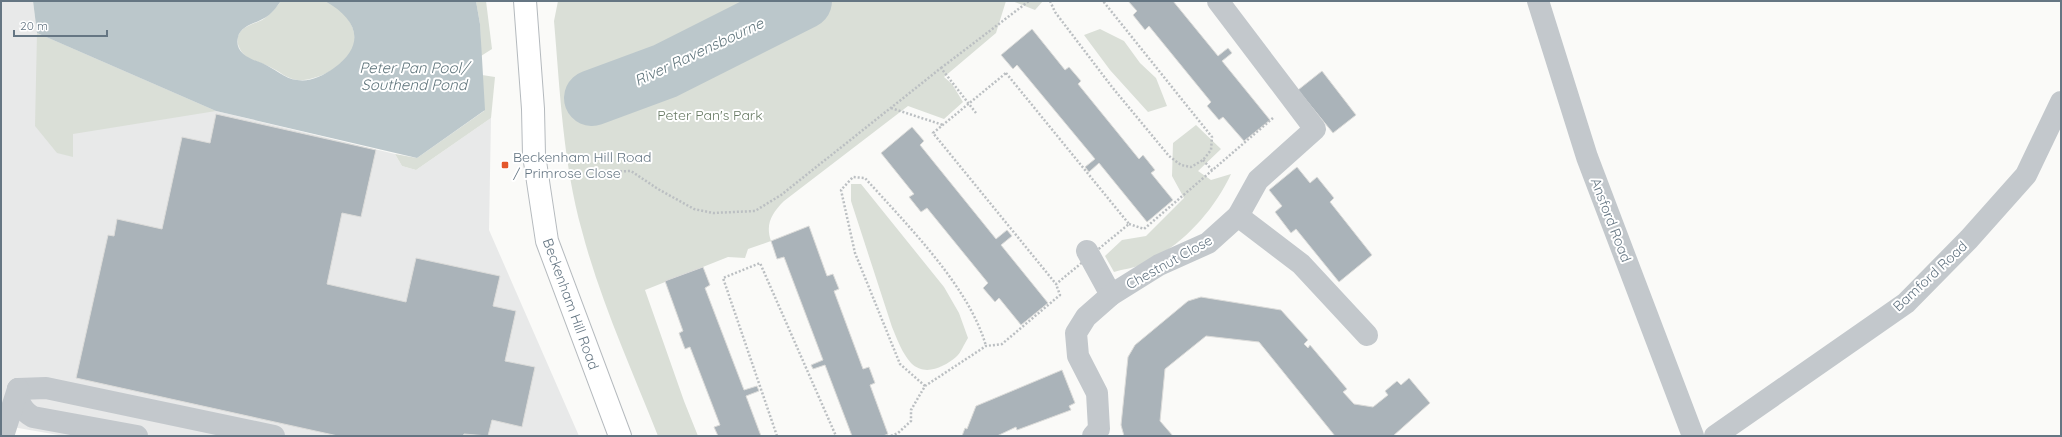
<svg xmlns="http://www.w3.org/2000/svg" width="2062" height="437" font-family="Quicksand,sans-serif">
	<rect width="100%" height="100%" fill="#fafaf8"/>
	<path fill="#e8e9e9" d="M1,1H33L37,33L216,111L395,154L402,166L416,170L491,118L489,230L579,436H64L1,425Z"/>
	<g fill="#dadfd7">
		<path d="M281,1C292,1 315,0 326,1C343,7 359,28 354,47C348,65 316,82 297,80C287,79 279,71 270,67C264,64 257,62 250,59C242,55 234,43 239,34C243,26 254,24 262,20C269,16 276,8 281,1Z"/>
		<path d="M476,1H486L492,49L481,56L480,24Z"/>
		<path d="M558,1H1006L996,33L944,77L952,84L963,102L944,119L908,106L784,201C772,213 765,224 771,241L748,249L745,258L728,257L645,290L684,401L698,436H658C632,370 600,300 582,231C563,163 560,91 554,21Z"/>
		<path d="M1012,1H1043L1035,10Z"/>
		<path d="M1100,29L1124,41L1140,63L1156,78L1167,106L1148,112L1110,70L1084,35Z"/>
		<path d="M37,33L216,111L73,134V157L57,153L35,126Z"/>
		<path d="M482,75L495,77L491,118L416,170L402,166L395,154L417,158L484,111Z"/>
		<path d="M1196,125L1221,149L1198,171L1211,180L1231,174C1213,212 1182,246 1143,264C1135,268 1123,269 1114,272L1105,256L1122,240L1146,236L1184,198L1172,176L1173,143Z"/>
		<path d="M851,184H861L944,287L959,313L968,338C964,344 961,353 956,357C944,367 925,377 911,363C902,353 897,339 892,327L851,201Z"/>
	</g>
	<path fill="#bbc7cb" d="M33,1H281C277,6 274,11 269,15C260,23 241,24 238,37C234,53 250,59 262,63C274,68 285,79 297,80C310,82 323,76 334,68C367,44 357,19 325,1H476L480,24L485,110L417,158L216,111L37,33Z"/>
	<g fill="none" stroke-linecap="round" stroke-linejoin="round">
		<path stroke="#bbc7cb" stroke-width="56" d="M592,98L665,71L804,1"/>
	</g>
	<g fill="#aab3b9" stroke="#dcdcda">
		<path d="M1128,1H1173L1218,56L1228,48L1232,53L1222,61L1270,120L1244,141L1223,117L1219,120L1207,106L1211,102L1149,26L1145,30L1133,15L1137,11Z"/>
		<path d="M1032,29L1065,70L1069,67L1081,81L1078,84L1139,159L1143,155L1155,170L1151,173L1173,200L1147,222L1099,163L1089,172L1085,167L1095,159L1017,65L1013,69L1001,55Z"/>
		<path d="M1322,71L1356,115L1333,133L1298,90Z"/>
		<path d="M216,114L376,150L361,217L342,213L327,284L406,302L416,258L500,276L493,306L516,311L505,361L535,367L522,427L492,420L488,436L464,434L463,436H338L76,378L108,235L114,236L117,219L162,229L182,137L210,143Z"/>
		<path d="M912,127L924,141L920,145L996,239L1007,230L1012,236L1001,245L1048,303L1021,325L999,298L995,302L983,288L988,283L927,208L921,212L909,197L914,194L881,153Z"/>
		<path d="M1297,167L1310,183L1317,177L1334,198L1330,202L1372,255L1339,282L1296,229L1291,233L1275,212L1282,206L1269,190Z"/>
		<path d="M809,226L827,276L833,274L839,289L834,291L863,369L869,367L875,383L870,385L888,434L883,436H852L825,365L813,369L811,365L823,360L784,257L777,259L771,241Z"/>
		<path d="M703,267L710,285L705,288L744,390L757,386L759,391L746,396L761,436H718L714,427L720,425L690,347L685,349L679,333L683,331L665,281Z"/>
		<path d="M1201,297L1281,310L1308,340L1304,344L1308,348L1310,345L1347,389L1343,392L1354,404L1373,407L1388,395L1385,391L1397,381L1401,385L1409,378L1430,403L1393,436H1335L1259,342L1206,336L1165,369L1160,421L1173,436H1124L1121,425L1128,357L1135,345L1188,301Z"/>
		<path d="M1062,370L1075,403L1069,406L1071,410L1017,430L1016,427L997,436H962L965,428L967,429L976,406Z"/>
	</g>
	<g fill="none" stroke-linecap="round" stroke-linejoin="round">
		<defs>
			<path id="major" d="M525,1L533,109L534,155L547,241L620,436"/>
		</defs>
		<use href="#major" stroke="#b5babe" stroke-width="24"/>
		<g stroke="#bbbfc2" stroke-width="2.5" stroke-dasharray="2 2" stroke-linecap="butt">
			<path d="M1050,1L1055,12L1112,87L1169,156L1181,165L1191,167L1203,160L1211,150L1212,137L1103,1"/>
			<path d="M941,68L1029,1"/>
			<path d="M1006,73L1129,224L1056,284L933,133Z"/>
			<path d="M891,108L943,125"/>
			<path d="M1203,160L1212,170"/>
			<path d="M564,173L631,171L658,189L694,209L713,213L755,211L781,195L941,68L976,113"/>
			<path d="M1129,224L1144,229L1273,118"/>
			<path d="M925,386L900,364L855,253L841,190L853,177L865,178C906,224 969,286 986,346"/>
			<path d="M777,436L723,278L760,263L836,436"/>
			<path d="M891,436L898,433L911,421V410L925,386L986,346L1002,344L1060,295L1056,284"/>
		</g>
		<g stroke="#c3c8cc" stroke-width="22">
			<path d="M1218,1L1315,129L1258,180L1238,216"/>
			<path d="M1538,1L1587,157L1693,436"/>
			<path d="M1087,251L1111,295"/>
			<path d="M18,389L46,388L274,436"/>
			<path d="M18,389C18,402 21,410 33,417L137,436"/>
			<path d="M3,436L18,389"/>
			<path d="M1093,436L1099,429L1097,393L1078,356L1076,333L1086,317L1111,295L1159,265L1208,243L1238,216L1301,264L1367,335"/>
			<path d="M1715,436L1906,303L1969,239L2026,175L2061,102"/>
		</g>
		<use href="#major" stroke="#fff" stroke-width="22"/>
	</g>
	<rect fill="#e4572e" stroke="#fff" stroke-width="1.5" x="501" y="161" width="8" height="8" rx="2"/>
	<g text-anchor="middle" stroke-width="4" stroke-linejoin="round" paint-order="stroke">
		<g font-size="14" fill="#687a64" stroke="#fff">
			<text x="710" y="120">Peter Pan's Park</text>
		</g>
		<g font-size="14" fill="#657683" stroke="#fff" text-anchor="start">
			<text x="513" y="162">Beckenham Hill Road<tspan x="513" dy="16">/ Primrose Close</tspan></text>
		</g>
		<g font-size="14" fill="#657683" stroke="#fff">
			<text transform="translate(1611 220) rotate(69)" y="5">Ansford Road</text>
			<text transform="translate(1169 262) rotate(-29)" y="5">Chestnut Close</text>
			<text transform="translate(1930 276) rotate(-43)" y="5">Bamford Road</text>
			<text transform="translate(571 304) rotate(70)" y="5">Beckenham Hill Road</text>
		</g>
		<g font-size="15" font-style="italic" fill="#60757c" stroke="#fff">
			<text transform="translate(699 52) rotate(-25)" y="5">River Ravensbourne</text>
			<text x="414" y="73">Peter Pan Pool/<tspan x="414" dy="17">Southend Pond</tspan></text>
		</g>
	</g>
	<rect width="2062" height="437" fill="none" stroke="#657683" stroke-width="4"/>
	<path d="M14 30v6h93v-6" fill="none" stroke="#657683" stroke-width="2"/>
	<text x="20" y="30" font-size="12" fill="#657683" stroke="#ffffff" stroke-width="3" paint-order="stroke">20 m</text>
</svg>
